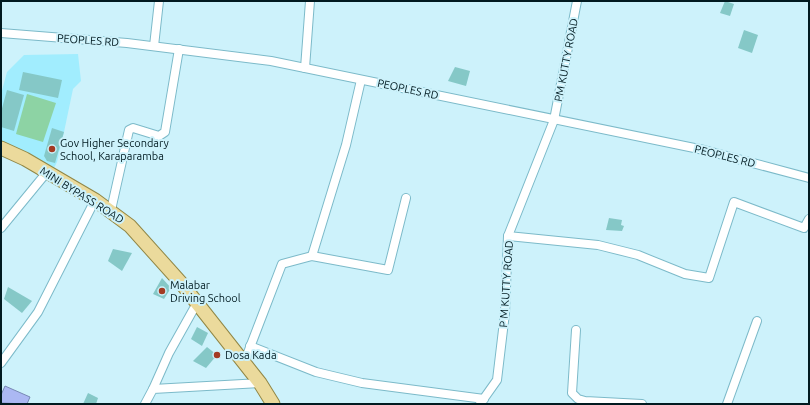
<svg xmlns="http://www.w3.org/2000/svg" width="810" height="405" font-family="Ubuntu,sans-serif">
	<rect width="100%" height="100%" fill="#cdf2fb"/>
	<path fill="#a1edfe" d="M78,54L81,81L73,89L64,132L57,162L53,170L1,142V94L7,72L24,55Z"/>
	<path fill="#8dd3a4" d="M27,94L56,103L43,142L16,134Z"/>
	<path fill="#abb8f3" stroke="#7889b4" d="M5,386L30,397L27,404L1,403V395Z"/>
	<g fill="#85c8c7">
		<path d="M725,1L734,4L730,16L720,13Z"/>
		<path d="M744,30L758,35L752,53L738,48Z"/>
		<path d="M455,67L470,71L466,86L448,81Z"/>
		<path d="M23,72L62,80L58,98L19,90Z"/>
		<path d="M7,90L24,95L14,131L1,127V112Z"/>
		<path d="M52,128L64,132L55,163L47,161L44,156Z"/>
		<path d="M609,218L622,220L621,225L624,226L622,231L606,230Z"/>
		<path d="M113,249L132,253L122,271L108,261Z"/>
		<path d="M162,278L171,288L164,299L153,294Z"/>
		<path d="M8,287L32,301L22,313L4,299Z"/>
		<path d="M197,327L208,333L202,346L191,339Z"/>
		<path d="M207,347L217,355L206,368L193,361Z"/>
		<path d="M88,393L98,398L96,404H83Z"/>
	</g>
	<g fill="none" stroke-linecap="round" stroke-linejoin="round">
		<defs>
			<g id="street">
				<path d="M1,33L127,43L271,61L704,150L809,178"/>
				<path d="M154,46L159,1"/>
				<path d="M305,68L310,1"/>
				<path d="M111,210L129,130L133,128L159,136L165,132L179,49"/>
				<path d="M1,228L47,172"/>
				<path d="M508,236L598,245L638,255L685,274L709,278L734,202L804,228L809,219"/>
				<path d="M312,256L346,145L361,80"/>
				<path d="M576,330L572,393L578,399L585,401L642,404"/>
				<path d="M250,346L316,372L362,383L484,399"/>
				<path d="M1,363L38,312L95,200"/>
				<path d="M244,363L282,264L312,256L388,270L406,198"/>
				<path d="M153,389L169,353L197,303"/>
				<path d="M145,404L153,389L260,383"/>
				<path d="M480,404L497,380L505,313L508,236L554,120L577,1"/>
				<path d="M727,404L757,321"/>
			</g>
			<path id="primary" d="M1,148L25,159L95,200L130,226L182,284L260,383L273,404"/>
		</defs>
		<use href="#street" stroke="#7cbac9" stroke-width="10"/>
		<use href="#primary" stroke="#918746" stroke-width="15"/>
		<use href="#street" stroke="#fff" stroke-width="8"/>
		<use href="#primary" stroke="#ebda9c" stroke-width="13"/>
	</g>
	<g fill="#a33a22" stroke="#cdf2fb" stroke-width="1.5">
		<circle cx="52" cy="149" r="4"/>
		<circle cx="162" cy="291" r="4"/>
		<circle cx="217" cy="355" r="4"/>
	</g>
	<g text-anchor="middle" stroke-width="4" stroke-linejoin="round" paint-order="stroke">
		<g font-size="11" fill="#011a20" stroke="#cdf2fb">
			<text transform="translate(88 40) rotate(4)" y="4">PEOPLES RD</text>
			<text transform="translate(566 60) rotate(-79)" y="4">PM KUTTY ROAD</text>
			<text transform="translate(408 89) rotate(12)" y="4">PEOPLES RD</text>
			<text transform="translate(725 156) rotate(14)" y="4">PEOPLES RD</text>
			<text transform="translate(82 195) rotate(32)" y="4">MINI BYPASS ROAD</text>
			<text transform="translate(506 284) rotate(-86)" y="4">P M KUTTY ROAD</text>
		</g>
		<g font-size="11" fill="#011a20" stroke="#cdf2fb" text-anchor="start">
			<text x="60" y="147">Gov Higher Secondary<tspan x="60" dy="13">School, Karaparamba</tspan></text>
			<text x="170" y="289">Malabar<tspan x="170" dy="13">Driving School</tspan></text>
			<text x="225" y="359">Dosa Kada</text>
		</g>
	</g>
	<rect width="810" height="405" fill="none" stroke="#011a20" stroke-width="4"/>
</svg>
